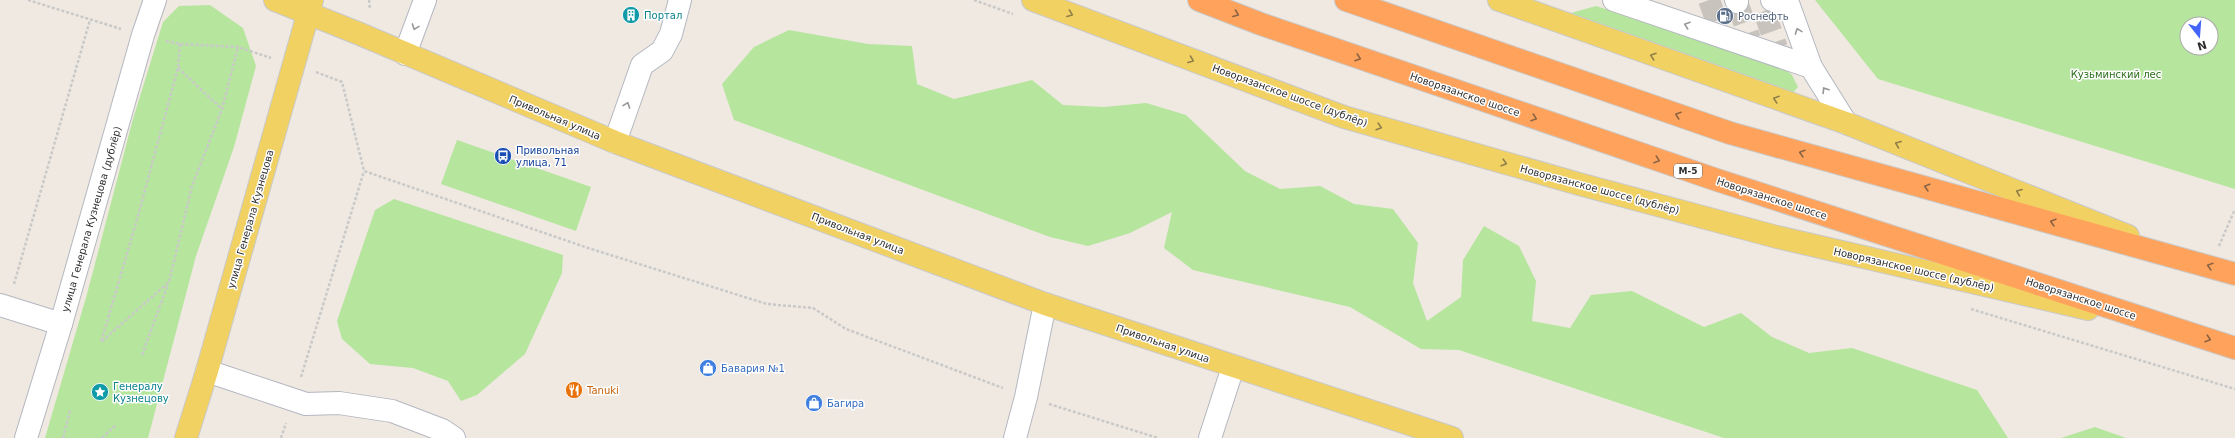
<svg xmlns="http://www.w3.org/2000/svg" width="2235" height="438" font-family="'DejaVu Sans',sans-serif">
	<rect width="100%" height="100%" fill="#efe9e1"/>
	<g fill="#b6e59e" fill-rule="evenodd">
		<path d="M1815,0H2235V189L1878,79ZM2187,24H2211V48H2187Z"/>
		<path d="M210,5L243,28L256,66L234,147L196,256L148,438H45L87,294L133,119L163,22L179,6Z"/>
		<path d="M1596,6L1750,55L1785,69L1792,75L1798,87L1792,94L1574,20L1571,13Z"/>
		<path d="M789,30L868,44L912,46L917,84L954,99L1032,80L1063,105L1104,107L1146,103L1186,115L1245,171L1280,189L1320,186L1354,204L1393,209L1418,243L1413,283L1427,321L1461,297L1463,260L1484,226L1519,246L1536,281L1532,321L1570,328L1591,295L1632,291L1704,327L1741,313L1772,337L1809,353L1852,348L1977,390L2008,438H1724L1459,350L1421,349L1350,307L1193,270L1164,248L1172,212L1130,233L1088,246L1050,237L734,120L722,84L754,47Z"/>
		<path d="M457,140L591,187L576,231L441,184Z"/>
		<path d="M394,199L563,255L562,273L525,354L477,395L461,401L448,381L413,368L370,364L342,339L337,321L375,210Z"/>
		<path d="M2095,427L2126,438H2061Z"/>
	</g>
	<g fill="none" stroke-linecap="round" stroke-linejoin="round">
		<g stroke="#c8c4bd" stroke-width="22" stroke-dasharray="22 11" stroke-linecap="butt">
			<path d="M1709,0L1719,28"/>
			<path d="M1737,2L1750,39"/>
			<path d="M1764,11L1777,48"/>
		</g>
		<defs>
			<g id="minor">
				<path d="M1614,0L1811,67L1846,123"/>
				<path d="M1736,0L1737,2"/>
				<path d="M1772,0L1789,6L1811,67"/>
				<path d="M405,54L425,0"/>
				<path d="M615,142L642,65L662,51L671,34L680,0"/>
				<path d="M0,305L61,324"/>
				<path d="M207,371L306,404L339,403L392,411L442,430L454,438"/>
				<path d="M26,438L61,324L143,35L155,0"/>
				<path d="M1015,438L1026,397L1045,304"/>
				<path d="M1210,438L1233,367"/>
			</g>
			<g id="major">
				<path d="M275,0L360,34L615,142L1045,304L1452,438"/>
				<path d="M1033,0L1344,117L1579,184L1777,237L2088,309"/>
				<path d="M1499,0L1846,123L2128,236"/>
				<path d="M186,438L207,371L312,0"/>
			</g>
			<g id="highway">
				<path d="M1199,0L1261,24L1717,180L2235,348"/>
				<path d="M1346,0L1730,133L2235,274"/>
			</g>
		</defs>
		<use href="#minor" stroke="#b4b7c1" stroke-width="24"/>
		<use href="#major" stroke="#c9c9c9" stroke-width="24"/>
		<use href="#highway" stroke="#c9c9c9" stroke-width="24"/>
		<g stroke="#c9c9c9" stroke-width="2.5" stroke-dasharray="3 2" stroke-linecap="butt">
			<path d="M28,0L121,29"/>
			<path d="M369,0L370,9"/>
			<path d="M974,0L1013,14"/>
			<path d="M166,41L180,44L238,47L271,58"/>
			<path d="M180,44L178,68L136,223L101,342L169,282L192,186L222,109L238,47"/>
			<path d="M178,68L222,109"/>
			<path d="M316,72L342,82L364,171L588,248L767,304L813,308L846,329L1003,388"/>
			<path d="M2219,246L2235,209"/>
			<path d="M14,284L90,20"/>
			<path d="M1971,309L2235,389"/>
			<path d="M142,355L168,284"/>
			<path d="M301,377L364,171"/>
			<path d="M1049,404L1158,438"/>
			<path d="M63,438L70,411"/>
			<path d="M102,438L116,425"/>
			<path d="M281,438L286,423"/>
		</g>
		<use href="#minor" stroke="#fff" stroke-width="22"/>
		<use href="#major" stroke="#f2d163" stroke-width="22"/>
		<use href="#highway" stroke="#ffa35c" stroke-width="22"/>
	</g>
	<defs><path id="oneway-chevron" d="M-2-3.5L2.5 0L-2 3.5" fill="none" stroke-width="1.6" stroke-linecap="round" stroke-linejoin="round"/></defs>
	<g stroke="#908048">
		<use href="#oneway-chevron" transform="translate(1070 14) rotate(21)"/>
		<use href="#oneway-chevron" transform="translate(1653 56) rotate(-161)"/>
		<use href="#oneway-chevron" transform="translate(1191 60) rotate(21)"/>
		<use href="#oneway-chevron" transform="translate(1776 99) rotate(-161)"/>
		<use href="#oneway-chevron" transform="translate(1379 127) rotate(16)"/>
		<use href="#oneway-chevron" transform="translate(1898 144) rotate(-158)"/>
		<use href="#oneway-chevron" transform="translate(1504 163) rotate(16)"/>
		<use href="#oneway-chevron" transform="translate(2019 192) rotate(-158)"/>
	</g>
	<g stroke="#8c6343">
		<use href="#oneway-chevron" transform="translate(1236 14) rotate(22)"/>
		<use href="#oneway-chevron" transform="translate(1358 58) rotate(19)"/>
		<use href="#oneway-chevron" transform="translate(1678 115) rotate(-161)"/>
		<use href="#oneway-chevron" transform="translate(1534 118) rotate(19)"/>
		<use href="#oneway-chevron" transform="translate(1802 153) rotate(-164)"/>
		<use href="#oneway-chevron" transform="translate(1657 160) rotate(19)"/>
		<use href="#oneway-chevron" transform="translate(1927 187) rotate(-164)"/>
		<use href="#oneway-chevron" transform="translate(2053 222) rotate(-164)"/>
		<use href="#oneway-chevron" transform="translate(2210 266) rotate(-163)"/>
		<use href="#oneway-chevron" transform="translate(2208 339) rotate(18)"/>
	</g>
	<g stroke="#969696">
		<use href="#oneway-chevron" transform="translate(1687 25) rotate(-161)"/>
		<use href="#oneway-chevron" transform="translate(415 27) rotate(110)"/>
		<use href="#oneway-chevron" transform="translate(1798 31) rotate(-110)"/>
		<use href="#oneway-chevron" transform="translate(1825 90) rotate(-122)"/>
		<use href="#oneway-chevron" transform="translate(627 105) rotate(-70)"/>
	</g>
	<defs>
		<symbol id="building-disc" viewBox="-11 -11 22 22"><circle r="9.5" fill="#0f9aa8" stroke="#fff"/><path d="M-4-6H4V6H1V3H-1V6H-4ZM-2.5-4.3h1.7v1.8h-1.7ZM.8-4.3h1.7v1.8H.8ZM-2.5-1h1.7V.8h-1.7ZM.8-1h1.7V.8H.8Z" fill="#fff"/></symbol>
		<symbol id="fuel-disc" viewBox="-11 -11 22 22"><circle r="9.5" fill="#5c6f8a" stroke="#fff"/><path d="M-5.5-6h7V0h2V4h1.3V-2.5L3-4.5l.8-.8L6-3V5H2.5V1h-1V6h-7ZM-4.2-4.7v3.2H.2V-4.7Z" fill="#fff"/></symbol>
		<symbol id="bus-disc" viewBox="-11 -11 22 22"><circle r="9.5" fill="#1a4fb4" stroke="#fff"/><path d="M-5-6H5V4H4V6H2V4H-2V6H-4V4H-5ZM-3.5-4V0h7V-4ZM-3.5 1.2v1.5H-2V1.2ZM2 1.2v1.5H3.5V1.2Z" fill="#fff"/></symbol>
		<symbol id="shop-disc" viewBox="-11 -11 22 22"><circle r="9.5" fill="#3f7fe0" stroke="#fff"/><path d="M-5-2.5h2.3a2.7 3.5 0 0 1 5.4 0H5L5.5 6h-11ZM-1.5-2.5h3a1.5 2.3 0 0 0-3 0Z" fill="#fff"/></symbol>
		<symbol id="restaurant-disc" viewBox="-11 -11 22 22"><circle r="9.5" fill="#e8710a" stroke="#fff"/><path d="M-5-6h1v4h1v-4h1v4h1v-4h1v5L-1.5 .5V6h-2V.5L-5-1ZM5-6V6H3V1.5H1.5Q1.5-4 5-6Z" fill="#fff"/></symbol>
		<symbol id="sight-disc" viewBox="-11 -11 22 22"><circle r="9.5" fill="#0f9aa8" stroke="#fff"/><path d="M0-6L1.8-2.2L6-1.7L2.9 1.2L3.7 5.4L0 3.3L-3.7 5.4L-2.9 1.2L-6-1.7L-1.8-2.2Z" fill="#fff"/></symbol>
	</defs>
	<g fill-rule="evenodd">
		<use href="#building-disc" x="621" y="5" width="20" height="20"/>
		<use href="#fuel-disc" x="1715" y="6" width="20" height="20"/>
		<use href="#bus-disc" x="493" y="146" width="20" height="20"/>
		<use href="#shop-disc" x="698" y="358" width="20" height="20"/>
		<use href="#restaurant-disc" x="564" y="380" width="20" height="20"/>
		<use href="#sight-disc" x="90" y="382" width="20" height="20"/>
		<use href="#shop-disc" x="804" y="393" width="20" height="20"/>
	</g>
	<g text-anchor="middle" stroke-width="3" stroke-linejoin="round" paint-order="stroke">
		<rect fill="#fff" stroke="#6d6d6d" stroke-width="1" x="1674" y="164" width="28" height="14" rx="3"/>
		<g font-size="9" font-weight="bold" fill="#2e2e2e">
			<text x="1688" y="174">М-5</text>
		</g>
		<g font-size="10" fill="#0d838f" stroke="#fff" text-anchor="start">
			<text x="644" y="19">Портал</text>
			<text x="113" y="390">Генералу<tspan x="113" dy="12">Кузнецову</tspan></text>
		</g>
		<g font-size="10" fill="#4e5e75" stroke="#fff" text-anchor="start">
			<text x="1738" y="20">Роснефть</text>
		</g>
		<g font-size="10" fill="#2c6e1b" stroke="#fff">
			<text x="2116" y="78">Кузьминский лес</text>
		</g>
		<g font-size="10" fill="#2e2e2e" stroke="#fff">
			<text transform="translate(1465 94) rotate(19)" y="4">Новорязанское шоссе</text>
			<text transform="translate(1290 95) rotate(20)" y="4">Новорязанское шоссе (дублёр)</text>
			<text transform="translate(555 117) rotate(23)" y="4">Привольная улица</text>
			<text transform="translate(1600 189) rotate(15)" y="4">Новорязанское шоссе (дублёр)</text>
			<text transform="translate(1772 198) rotate(18)" y="4">Новорязанское шоссе</text>
			<text transform="translate(91 219) rotate(-74)" y="4">улица Генерала Кузнецова (дублёр)</text>
			<text transform="translate(250 219) rotate(-74)" y="4">улица Генерала Кузнецова</text>
			<text transform="translate(858 233) rotate(21)" y="4">Привольная улица</text>
			<text transform="translate(1914 269) rotate(13)" y="4">Новорязанское шоссе (дублёр)</text>
			<text transform="translate(2081 298) rotate(18)" y="4">Новорязанское шоссе</text>
			<text transform="translate(1163 343) rotate(19)" y="4">Привольная улица</text>
		</g>
		<g font-size="10" fill="#164399" stroke="#fff" text-anchor="start">
			<text x="516" y="154">Привольная<tspan x="516" dy="12">улица, 71</tspan></text>
		</g>
		<g font-size="10" fill="#366cbe" stroke="#fff" text-anchor="start">
			<text x="721" y="372">Бавария №1</text>
			<text x="827" y="407">Багира</text>
		</g>
		<g font-size="10" fill="#c56008" stroke="#fff" text-anchor="start">
			<text x="587" y="394">Tanuki</text>
		</g>
	</g>
	<g transform="translate(2199 36) rotate(163)"><circle r="19" fill="#ffffff" stroke="#ababab"/>
	<path d="M0-3L7 15L0 10L-7 15Z" fill="#4264fb"/>
	<text y="-6" font-size="11" font-weight="bold" text-anchor="middle" fill="#2e2e2e">N</text>
	</g>
</svg>
